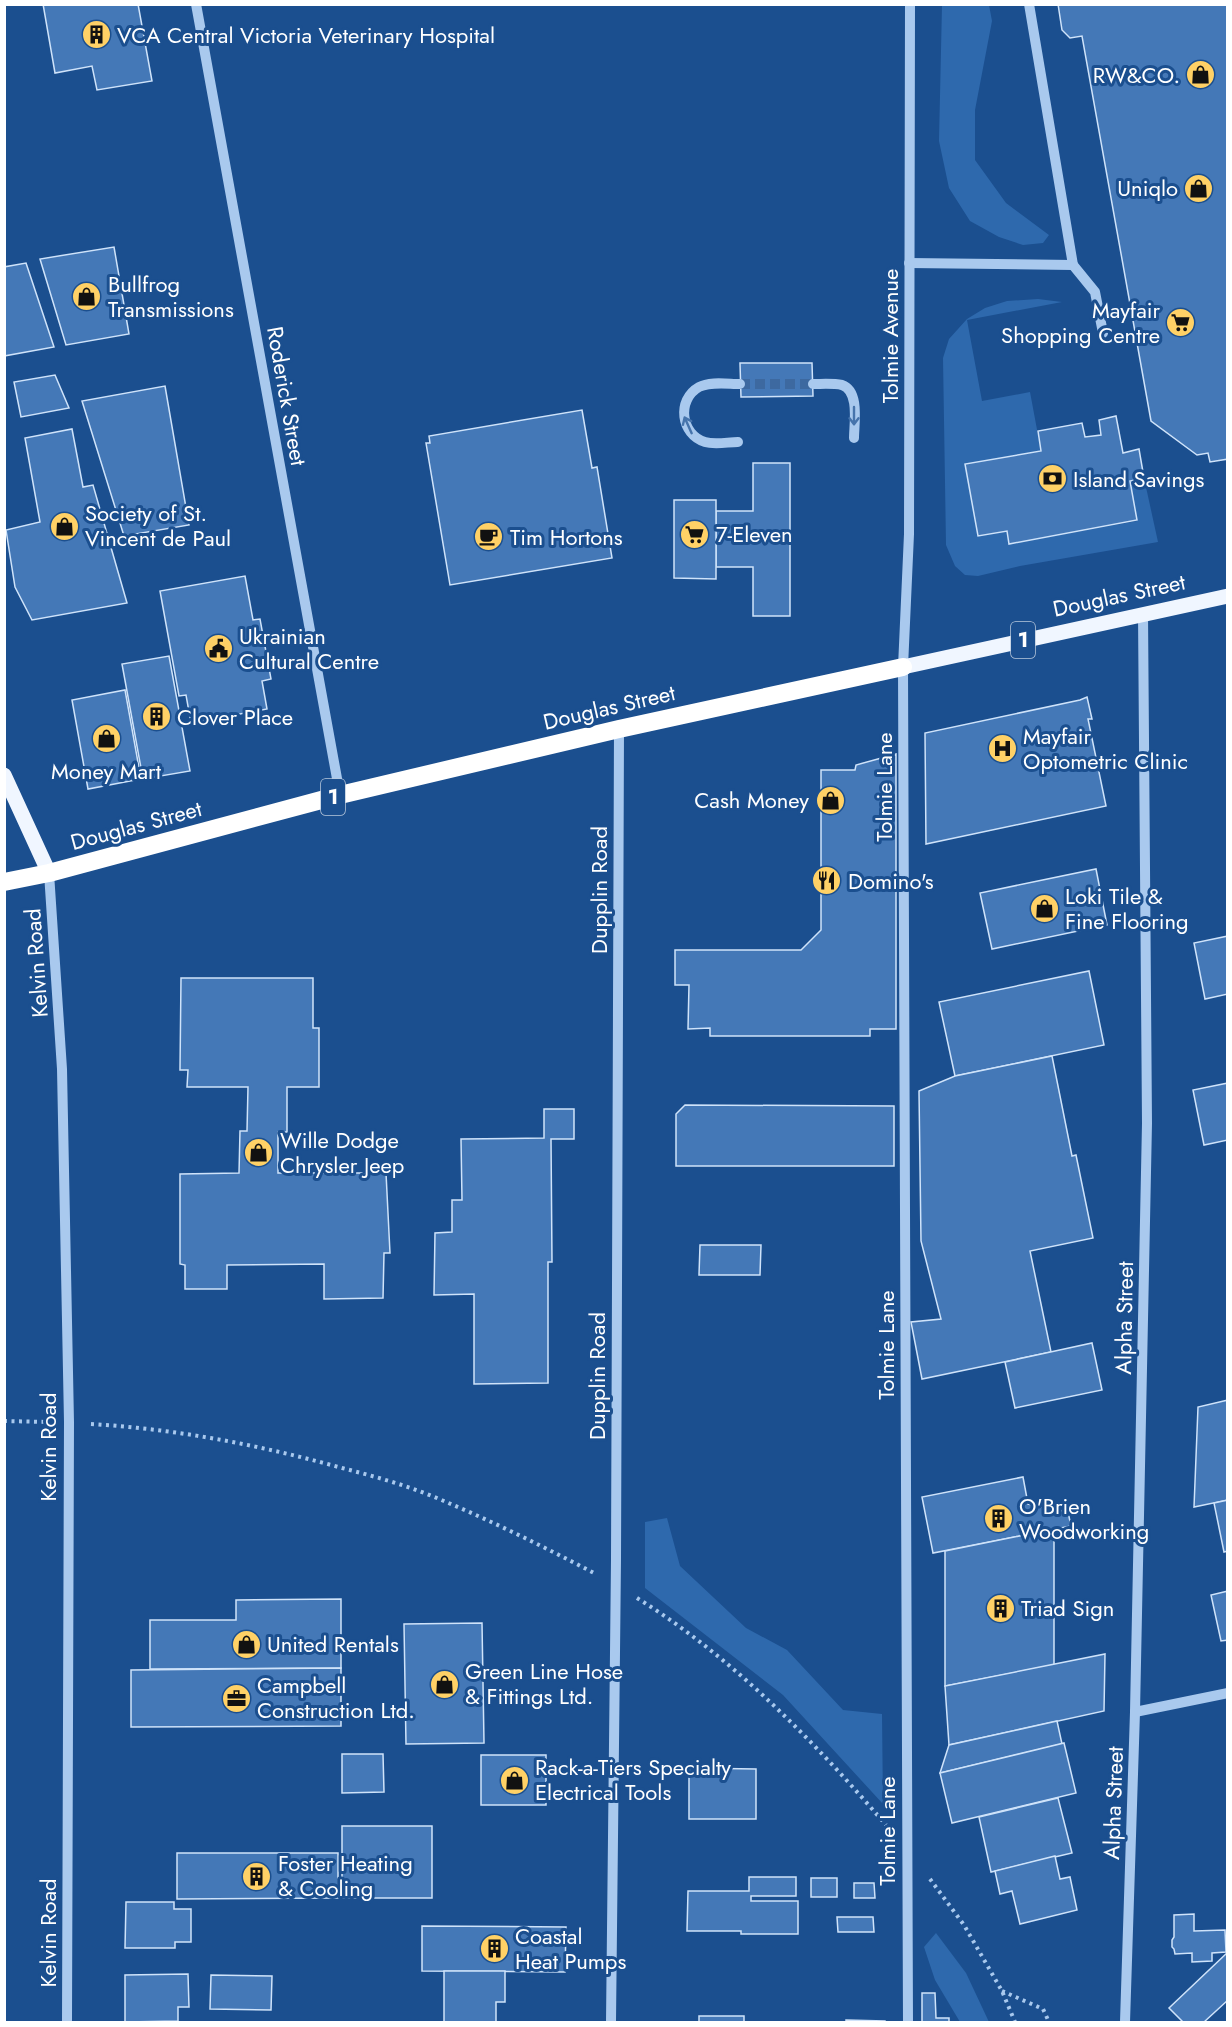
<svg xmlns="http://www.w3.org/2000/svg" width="1232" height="2027" font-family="Jost,sans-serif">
	<rect width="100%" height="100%" fill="#1b4f8f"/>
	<g fill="#2e69ad">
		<path d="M942,5H989L992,21L975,110V160L1006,203L1049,235L1043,243L1023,245L999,237L970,221L949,188L939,141Z"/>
		<path d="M1038,299L1062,302L967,320L982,401L1030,392L1041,451L965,464L978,536L1007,531L1009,544L1137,521L1130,481L1144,478L1158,542L1020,566L978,576L965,575L955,566L946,545L943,358L949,339L967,319L985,308L1007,301Z"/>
		<path d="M667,1518L680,1566L746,1628L787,1650L843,1710L882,1714L883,1804L783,1695L645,1588V1522Z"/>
		<path d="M936,1933L966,1973L989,2022H960L935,1980L924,1947Z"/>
	</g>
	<g fill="#4478b7" stroke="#cfe3fa" stroke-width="1.5">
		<path d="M43,4H138L152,81L97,90L92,66L55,73Z"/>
		<path d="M1058,4H1228V459L1210,462L1208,453L1197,455L1151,421L1082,36L1070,38L1062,30Z"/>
		<path d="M114,247L129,334L66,345L40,259Z"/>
		<path d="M26,263L54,347L4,356V267Z"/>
		<path d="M740,363H812L813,396L741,397Z"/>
		<path d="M55,375L69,408L21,417L14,382Z"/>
		<path d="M165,386L189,525L124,536L82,401Z"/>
		<path d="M582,410L592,468L597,467L612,558L450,585L426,443H430L429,436Z"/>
		<path d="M1116,416L1123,453L1139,449L1144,478L1130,481L1137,520L1009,544L1007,531L978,536L965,464L1041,451L1038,431L1082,423L1085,437L1101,435L1099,420Z"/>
		<path d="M72,429L83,487L93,485L127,603L32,620L15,587L6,530L40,522L25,438Z"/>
		<path d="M753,463H790V616H753V567H716V511H753Z"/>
		<path d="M674,500H716V579L674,578Z"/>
		<path d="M245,576L253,620L260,619L271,679L262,681L267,709L191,723L186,695L179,696L160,591Z"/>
		<path d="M169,656L190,771L143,779L122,664Z"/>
		<path d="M125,690L141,779L88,789L72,700Z"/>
		<path d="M1087,697L1092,719H1088L1106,806L926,844L925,733L1080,700Z"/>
		<path d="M896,754V1029H870V1036H710V1028L688,1029L689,985H675V950H801L821,930V770H855L856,765Z"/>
		<path d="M1096,869L1107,925L992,949L980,893Z"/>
		<path d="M1228,936V994L1205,999L1194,943Z"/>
		<path d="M1089,971L1104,1045L955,1076L939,1002Z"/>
		<path d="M181,978H313V1028H319V1087H287V1132H278V1173H386L390,1253H384L383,1298L324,1299V1264L227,1265V1289H185V1265L180,1264V1174L239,1173L240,1131H247L248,1087H187L188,1070H180Z"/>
		<path d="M1052,1056L1072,1156L1076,1155L1093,1238L1030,1251L1051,1352L922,1379L911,1322L941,1319L921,1241L919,1091L955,1076Z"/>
		<path d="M1228,1083V1140L1204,1145L1193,1090Z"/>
		<path d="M685,1105L894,1106V1166H676V1114Z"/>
		<path d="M544,1109H574V1139H551L552,1262H548V1383L474,1384V1294L434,1295L435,1233L452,1232V1200H462L461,1139L544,1138Z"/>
		<path d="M700,1245H761L760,1275H699Z"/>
		<path d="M1092,1343L1102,1390L1015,1408L1005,1362Z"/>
		<path d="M1228,1400V1500L1194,1507L1198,1407Z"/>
		<path d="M1023,1477L1028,1504L1068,1512L1071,1526L933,1553L922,1497Z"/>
		<path d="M1228,1500V1551L1224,1552L1214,1503Z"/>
		<path d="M1054,1529V1665L945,1686V1551Z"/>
		<path d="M1228,1591V1640L1221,1641L1211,1595Z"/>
		<path d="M341,1599V1668L150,1669V1620H236V1600Z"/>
		<path d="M482,1623L484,1743L406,1744L404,1624Z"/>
		<path d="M1105,1654L1104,1711L949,1745L945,1686Z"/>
		<path d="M341,1668V1726L131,1727V1670Z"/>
		<path d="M1057,1721L1062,1744L940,1773L949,1745Z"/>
		<path d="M1064,1743L1076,1793L952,1823L940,1773Z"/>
		<path d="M342,1754H383L384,1792L342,1793Z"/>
		<rect x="481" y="1755" width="65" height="50"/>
		<path d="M689,1768L756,1769V1819H689Z"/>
		<path d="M1058,1798L1072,1853L991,1872L979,1817Z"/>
		<rect x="342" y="1826" width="90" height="72"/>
		<path d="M177,1853H338V1898L177,1899Z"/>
		<path d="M1055,1856L1060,1879L1070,1877L1077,1910L1020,1924L1012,1891L1000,1894L995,1871Z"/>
		<path d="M749,1877H796V1896H751V1901H798V1934H741V1931H687L688,1891H749Z"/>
		<rect x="811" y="1878" width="26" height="19"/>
		<path d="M854,1883H874L875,1898H854Z"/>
		<path d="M126,1902H174V1909H191V1942H175V1948H125Z"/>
		<path d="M1194,1914V1931L1225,1930L1226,1952L1212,1953V1961L1192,1962V1953L1175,1954L1174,1949L1172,1947V1940L1174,1937V1915Z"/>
		<path d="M837,1917H873L874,1932H838Z"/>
		<path d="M422,1926L566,1927L565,1972L422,1971Z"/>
		<path d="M1228,1952V2000L1204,2022H1183L1169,2008Z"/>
		<path d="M444,1971H505V2002H496V2022H444Z"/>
		<path d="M188,1974L189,2007H178V2021L125,2022V1975Z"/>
		<path d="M211,1975L272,1976L271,2010L210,2009Z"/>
		<path d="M922,1993H935L936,2018H949V2022H922Z"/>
		<rect x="699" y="2016" width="45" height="6"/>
		<path d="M846,2020L885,2021V2022H846Z"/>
	</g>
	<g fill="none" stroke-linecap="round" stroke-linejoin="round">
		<path stroke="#3d69a0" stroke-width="10" stroke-dasharray="10 5" stroke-linecap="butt" d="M740,384H813"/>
		<g stroke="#a9c9ee" stroke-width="4" stroke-dasharray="3 4.5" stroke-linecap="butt">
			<path d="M4,1421L48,1422"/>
			<path d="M91,1424C176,1429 260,1445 342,1468C377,1477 413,1487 446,1502C496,1523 546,1548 594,1573"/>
			<path d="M637,1598C732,1657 813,1740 886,1825"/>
			<path d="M930,1879L964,1925L1002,1991L1015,2022"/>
			<path d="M1002,1991L1043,2009L1049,2022"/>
		</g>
		<g stroke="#a9c9ee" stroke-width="10">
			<path d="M196,4L340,795"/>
			<path d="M1029,4L1073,265"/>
			<path d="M909,263L1073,265L1095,292L1103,333"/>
			<path d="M813,384C822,384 833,383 842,385C860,391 854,424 854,438"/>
			<path d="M738,442C728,442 715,445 705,442C681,435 676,400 699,387C710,381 728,384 740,384"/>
			<path d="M49,873L62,1069L69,1422L67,2022"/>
			<path d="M1135,1712L1228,1693"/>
			<path d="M611,2022L616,1560L619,729"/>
			<path d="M908,2022L903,667L909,534L910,4"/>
			<path d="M1125,2022L1135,1712L1147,1123L1143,613"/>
		</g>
		<g stroke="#f0f6ff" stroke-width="15">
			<path d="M903,667L1228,596"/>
			<path d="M4,775L49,873"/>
		</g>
		<path stroke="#fff" stroke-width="18" d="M4,882L49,873L340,795L619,729L903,667"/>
	</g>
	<defs><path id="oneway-shaft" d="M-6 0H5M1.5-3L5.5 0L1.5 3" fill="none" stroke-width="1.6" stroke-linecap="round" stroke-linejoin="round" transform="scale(1.5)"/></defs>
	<g stroke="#4674ac">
		<use href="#oneway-shaft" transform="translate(854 416) rotate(90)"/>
		<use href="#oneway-shaft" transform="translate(688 425) rotate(-114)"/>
	</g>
	<defs>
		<symbol id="building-disc" viewBox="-11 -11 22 22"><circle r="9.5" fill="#ffd166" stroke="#1b4f8f"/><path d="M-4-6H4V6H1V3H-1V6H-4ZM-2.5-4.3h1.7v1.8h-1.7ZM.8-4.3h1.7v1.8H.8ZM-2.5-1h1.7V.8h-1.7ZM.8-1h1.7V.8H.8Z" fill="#111"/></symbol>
		<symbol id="shop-disc" viewBox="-11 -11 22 22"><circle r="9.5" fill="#ffd166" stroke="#1b4f8f"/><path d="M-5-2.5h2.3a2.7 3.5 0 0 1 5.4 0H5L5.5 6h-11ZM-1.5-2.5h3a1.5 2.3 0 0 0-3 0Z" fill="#111"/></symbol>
		<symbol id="supermarket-disc" viewBox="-11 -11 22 22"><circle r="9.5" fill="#ffd166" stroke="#1b4f8f"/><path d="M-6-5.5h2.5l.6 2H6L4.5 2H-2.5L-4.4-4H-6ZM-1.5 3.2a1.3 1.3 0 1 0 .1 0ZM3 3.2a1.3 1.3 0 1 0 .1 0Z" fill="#111"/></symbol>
		<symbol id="bank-disc" viewBox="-11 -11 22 22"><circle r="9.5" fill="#ffd166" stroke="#1b4f8f"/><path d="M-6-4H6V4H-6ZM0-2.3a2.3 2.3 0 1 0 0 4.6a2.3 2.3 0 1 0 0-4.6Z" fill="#111"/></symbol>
		<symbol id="cafe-disc" viewBox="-11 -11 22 22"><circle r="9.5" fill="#ffd166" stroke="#1b4f8f"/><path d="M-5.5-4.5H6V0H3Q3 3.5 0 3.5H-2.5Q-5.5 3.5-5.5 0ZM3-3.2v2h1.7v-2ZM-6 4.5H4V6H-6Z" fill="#111"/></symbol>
		<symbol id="civic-disc" viewBox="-11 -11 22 22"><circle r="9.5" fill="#ffd166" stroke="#1b4f8f"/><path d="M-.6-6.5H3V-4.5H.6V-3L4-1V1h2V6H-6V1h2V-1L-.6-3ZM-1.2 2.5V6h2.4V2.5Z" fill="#111"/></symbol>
		<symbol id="hospital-disc" viewBox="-11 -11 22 22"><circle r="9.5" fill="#ffd166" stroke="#1b4f8f"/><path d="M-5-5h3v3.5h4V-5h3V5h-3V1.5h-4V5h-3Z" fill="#111"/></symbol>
		<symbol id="restaurant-disc" viewBox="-11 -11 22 22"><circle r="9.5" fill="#ffd166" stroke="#1b4f8f"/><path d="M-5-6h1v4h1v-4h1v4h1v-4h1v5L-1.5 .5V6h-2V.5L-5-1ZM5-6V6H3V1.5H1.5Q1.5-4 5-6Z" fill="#111"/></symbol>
		<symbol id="office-disc" viewBox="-11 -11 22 22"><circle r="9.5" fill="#ffd166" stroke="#1b4f8f"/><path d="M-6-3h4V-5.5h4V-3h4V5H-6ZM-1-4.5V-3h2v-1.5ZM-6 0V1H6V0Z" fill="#111"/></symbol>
	</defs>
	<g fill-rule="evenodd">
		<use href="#building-disc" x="80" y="18" width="33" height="33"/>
		<use href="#shop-disc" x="1184" y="58" width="33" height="33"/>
		<use href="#shop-disc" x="1182" y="172" width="33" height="33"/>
		<use href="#shop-disc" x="70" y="280" width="33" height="33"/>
		<use href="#supermarket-disc" x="1164" y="306" width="33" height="33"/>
		<use href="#bank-disc" x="1036" y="462" width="33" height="33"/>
		<use href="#shop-disc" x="48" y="510" width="33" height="33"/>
		<use href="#supermarket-disc" x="678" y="518" width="33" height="33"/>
		<use href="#cafe-disc" x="472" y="520" width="33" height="33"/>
		<use href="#civic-disc" x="202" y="632" width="33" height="33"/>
		<use href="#building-disc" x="140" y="700" width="33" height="33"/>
		<use href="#shop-disc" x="90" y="722" width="33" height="33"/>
		<use href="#hospital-disc" x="986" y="732" width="33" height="33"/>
		<use href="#shop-disc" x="814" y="784" width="33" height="33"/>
		<use href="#restaurant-disc" x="810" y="864" width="33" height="33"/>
		<use href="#shop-disc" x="1028" y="892" width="33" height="33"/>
		<use href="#shop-disc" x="242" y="1136" width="33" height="33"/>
		<use href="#building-disc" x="982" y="1502" width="33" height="33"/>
		<use href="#building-disc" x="984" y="1592" width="33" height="33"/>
		<use href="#shop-disc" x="230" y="1628" width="33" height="33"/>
		<use href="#shop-disc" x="428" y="1668" width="33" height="33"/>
		<use href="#office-disc" x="220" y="1682" width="33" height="33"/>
		<use href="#shop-disc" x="498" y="1764" width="33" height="33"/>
		<use href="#building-disc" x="240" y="1860" width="33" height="33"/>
		<use href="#building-disc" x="478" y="1932" width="33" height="33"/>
	</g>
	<g text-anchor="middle" stroke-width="6" stroke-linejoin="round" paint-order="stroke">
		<g fill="#1b4f8f" stroke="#bbcadd" stroke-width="1.5">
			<rect x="1011" y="622" width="24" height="36" rx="4.5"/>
			<rect x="321" y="779" width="24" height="36" rx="4.5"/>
		</g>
		<g font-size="21" font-weight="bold" fill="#fff">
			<text x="1023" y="647">1</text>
			<text x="333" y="804">1</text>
		</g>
		<g font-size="22" fill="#fff" stroke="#1b4f8f" text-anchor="start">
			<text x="117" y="43">VCA Central Victoria Veterinary Hospital</text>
			<text x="1180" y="83" text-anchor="end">RW&amp;CO.</text>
			<text x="1178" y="196" text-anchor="end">Uniqlo</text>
			<text x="108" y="292">Bullfrog<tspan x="108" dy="25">Transmissions</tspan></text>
			<text x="1160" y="318" text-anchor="end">Mayfair<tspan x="1160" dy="25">Shopping Centre</tspan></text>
			<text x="1073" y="487">Island Savings</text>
			<text x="85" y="521">Society of St.<tspan x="85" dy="25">Vincent de Paul</tspan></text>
			<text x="716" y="542">7-Eleven</text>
			<text x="510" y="545">Tim Hortons</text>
			<text x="239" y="644">Ukrainian<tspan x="239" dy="25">Cultural Centre</tspan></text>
			<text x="177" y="725">Clover Place</text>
			<text x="1023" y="744">Mayfair<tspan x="1023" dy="25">Optometric Clinic</tspan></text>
			<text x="106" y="779" text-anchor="middle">Money Mart</text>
			<text x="809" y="808" text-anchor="end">Cash Money</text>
			<text x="848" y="889">Domino's</text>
			<text x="1065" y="904">Loki Tile &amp;<tspan x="1065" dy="25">Fine Flooring</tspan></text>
			<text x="280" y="1148">Wille Dodge<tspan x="280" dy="25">Chrysler Jeep</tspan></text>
			<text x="1019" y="1514">O'Brien<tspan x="1019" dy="25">Woodworking</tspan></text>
			<text x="1021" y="1616">Triad Sign</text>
			<text x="267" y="1652">United Rentals</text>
			<text x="465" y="1679">Green Line Hose<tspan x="465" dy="25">&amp; Fittings Ltd.</tspan></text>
			<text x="257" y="1693">Campbell<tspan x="257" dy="25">Construction Ltd.</tspan></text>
			<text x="535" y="1775">Rack-a-Tiers Specialty<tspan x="535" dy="25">Electrical Tools</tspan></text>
			<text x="278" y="1871">Foster Heating<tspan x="278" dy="25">&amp; Cooling</tspan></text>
			<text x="515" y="1944">Coastal<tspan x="515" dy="25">Heat Pumps</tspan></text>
		</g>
		<g font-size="22" fill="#fff" stroke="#1b4f8f">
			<text transform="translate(890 336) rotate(-90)" y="8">Tolmie Avenue</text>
			<text transform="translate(287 396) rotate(80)" y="8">Roderick Street</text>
			<text transform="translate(1119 595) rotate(-12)" y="8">Douglas Street</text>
			<text transform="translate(609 707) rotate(-13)" y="8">Douglas Street</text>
			<text transform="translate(884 787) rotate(-90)" y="8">Tolmie Lane</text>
			<text transform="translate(136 825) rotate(-15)" y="8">Douglas Street</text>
			<text transform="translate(599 890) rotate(-90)" y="8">Dupplin Road</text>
			<text transform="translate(36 963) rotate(-94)" y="8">Kelvin Road</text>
			<text transform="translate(1124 1318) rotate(-89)" y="8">Alpha Street</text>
			<text transform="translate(886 1345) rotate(-90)" y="8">Tolmie Lane</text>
			<text transform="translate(597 1376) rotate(-90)" y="8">Dupplin Road</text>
			<text transform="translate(48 1447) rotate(-90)" y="8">Kelvin Road</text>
			<text transform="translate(1113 1803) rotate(-88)" y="8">Alpha Street</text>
			<text transform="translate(887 1831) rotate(-90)" y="8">Tolmie Lane</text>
			<text transform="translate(48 1933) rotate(-90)" y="8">Kelvin Road</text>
		</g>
	</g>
	<rect width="1232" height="2027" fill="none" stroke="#ffffff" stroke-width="12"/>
</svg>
